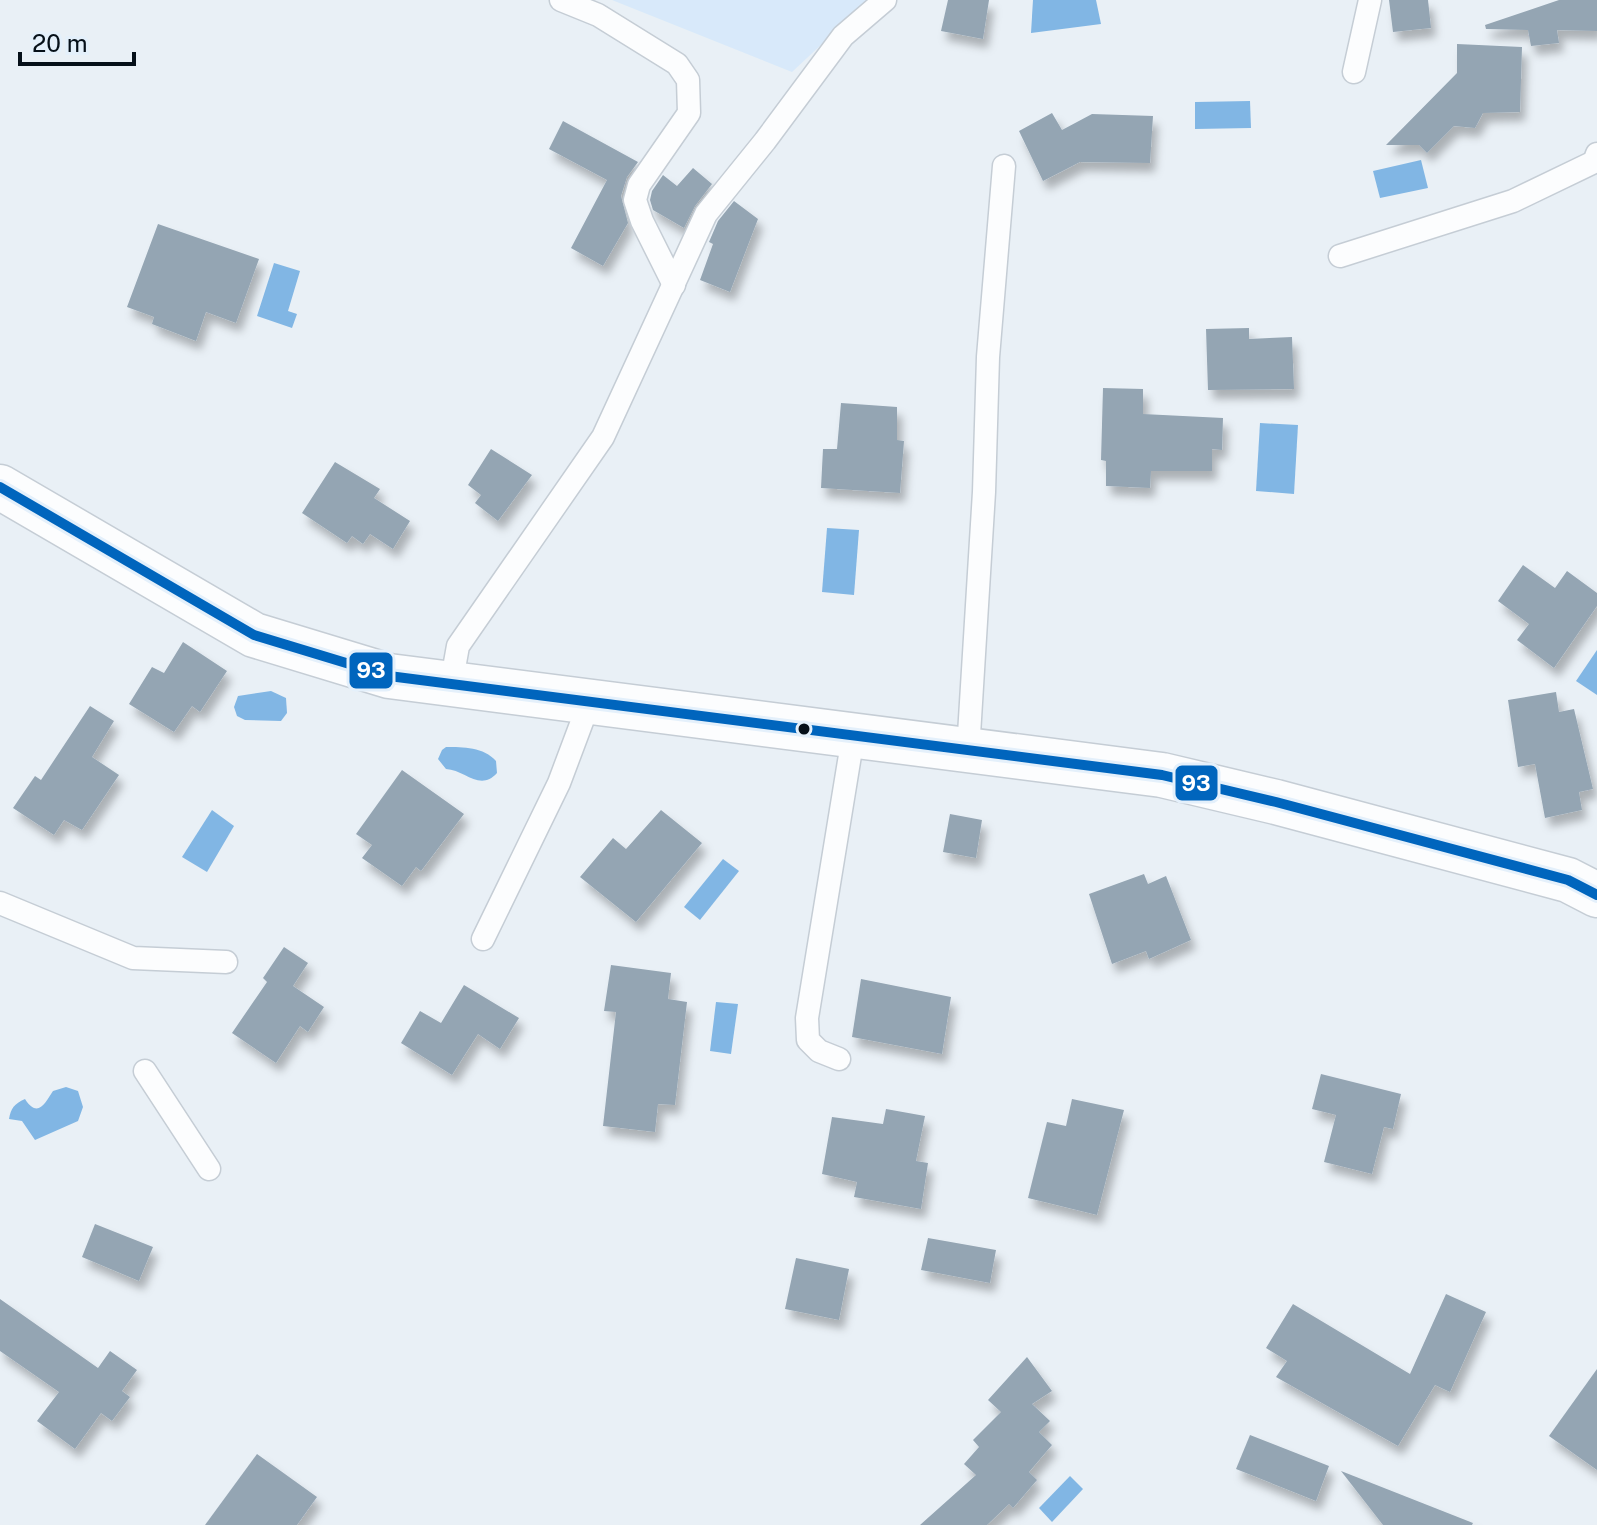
<svg xmlns="http://www.w3.org/2000/svg" width="1597" height="1525" font-family="'Public Sans',sans-serif">
	<defs>
		<filter id="shadow"><feDropShadow dx="5" dy="9" stdDeviation="4" flood-color="#0004"/></filter>
	</defs>
	<rect width="100%" height="100%" fill="#e9f0f6"/>
	<path fill="#d8e9fa" d="M612,0H869L792,72Z"/>
	<g fill="#81b6e4">
		<path d="M1033,0H1096L1101,24L1031,33Z"/>
		<path d="M1250,101L1251,128L1195,129V102Z"/>
		<path d="M1421,160L1428,188L1380,198L1373,171Z"/>
		<path d="M274,263L300,271L288,311L297,314L292,328L257,316Z"/>
		<path d="M1260,423L1298,425L1294,494L1256,491Z"/>
		<path d="M827,528L859,530L854,595L822,592Z"/>
		<path d="M1597,650V695L1576,681Z"/>
		<path d="M271,691L286,698L287,713L281,721L245,720L237,716L234,707L238,696Z"/>
		<path d="M446,747C463,747 484,747 496,761L497,773C480,792 465,770 446,769L438,759L442,750Z"/>
		<path d="M212,810L234,826L207,872L182,857Z"/>
		<path d="M723,859L739,871L700,920L684,907Z"/>
		<path d="M716,1002L738,1004L731,1054L710,1051Z"/>
		<path d="M66,1087L78,1091L83,1107L78,1121L35,1140L22,1121L9,1119C11,1108 14,1104 25,1099C38,1119 45,1103 53,1091Z"/>
		<path d="M1070,1476L1083,1489L1052,1522L1039,1508Z"/>
	</g>
	<g fill="#94a5b3" filter="url(#shadow)">
		<path d="M948,0H989L983,39L941,31Z"/>
		<path d="M1389,0H1428L1431,28L1393,32Z"/>
		<path d="M1559,0H1597V31L1557,30L1559,43L1531,46L1528,30L1486,29L1485,25Z"/>
		<path d="M1457,44L1522,47L1520,112L1483,113L1475,128L1454,126L1427,153L1419,145H1386L1457,73Z"/>
		<path d="M1052,113L1062,130L1092,114L1153,116L1150,163L1080,162L1043,181L1019,131Z"/>
		<path d="M563,121L638,162L627,177L621,196L628,223L603,266L571,248L607,180L549,149Z"/>
		<path d="M693,168L712,184L695,206L684,228L653,210L650,200L652,191L663,175L677,186Z"/>
		<path d="M734,201L758,219L730,292L700,280L713,244L709,242L718,221Z"/>
		<path d="M158,224L259,259L236,323L206,312L196,341L152,324L154,317L127,307Z"/>
		<path d="M1249,328V339L1292,337L1294,389L1208,390L1206,329Z"/>
		<path d="M1103,388L1143,389V414L1223,418L1222,450L1212,449V471H1151L1150,488L1106,486V461L1101,460Z"/>
		<path d="M841,403L897,407V440L904,441L900,493L821,488L823,449H837Z"/>
		<path d="M491,449L532,475L498,521L475,503L481,495L468,485Z"/>
		<path d="M335,462L380,489L374,498L410,521L393,549L370,534L363,544L352,536L347,543L302,513Z"/>
		<path d="M1523,565L1555,588L1567,571L1597,593V606L1554,668L1517,640L1529,624L1498,601Z"/>
		<path d="M183,642L227,671L200,712L192,706L174,732L129,704L152,667L164,673Z"/>
		<path d="M1556,692L1559,712L1574,709L1593,789L1579,792L1582,810L1545,818L1535,764L1518,767L1508,700Z"/>
		<path d="M90,706L114,721L92,757L119,775L82,830L64,820L54,835L13,808L35,776L41,780Z"/>
		<path d="M402,770L464,814L421,871L416,867L402,886L362,858L372,845L356,834Z"/>
		<path d="M661,810L702,843L636,922L580,877L613,838L626,849Z"/>
		<path d="M950,814L982,820L976,858L943,852Z"/>
		<path d="M1144,874L1148,884L1166,876L1191,940L1149,959L1146,951L1112,964L1089,894Z"/>
		<path d="M284,947L308,963L293,986L324,1007L308,1032L300,1026L276,1063L232,1033L267,982L263,978Z"/>
		<path d="M611,965L671,973L668,999L687,1002L675,1105L658,1104L655,1132L603,1126L616,1012L604,1011Z"/>
		<path d="M861,979L951,997L942,1054L852,1037Z"/>
		<path d="M464,985L519,1018L500,1049L478,1034L452,1075L401,1043L420,1011L441,1023Z"/>
		<path d="M1321,1074L1401,1094L1393,1129L1384,1127L1372,1174L1324,1162L1336,1115L1312,1109Z"/>
		<path d="M1072,1099L1124,1110L1097,1215L1028,1198L1047,1122L1066,1126Z"/>
		<path d="M886,1109L925,1116L916,1161L928,1163L921,1209L854,1197L857,1182L822,1174L832,1117L883,1124Z"/>
		<path d="M95,1224L153,1247L139,1281L82,1257Z"/>
		<path d="M928,1238L996,1250L990,1283L921,1270Z"/>
		<path d="M796,1258L849,1269L839,1320L785,1309Z"/>
		<path d="M1446,1294L1486,1312L1450,1392L1435,1385L1398,1446L1276,1377L1287,1361L1266,1348L1293,1304L1410,1374Z"/>
		<path d="M0,1299L98,1368L110,1351L137,1370L122,1391L130,1397L112,1421L101,1413L75,1449L37,1421L59,1392L0,1351Z"/>
		<path d="M1027,1357L1052,1391L1032,1404L1050,1421L1039,1432L1052,1445L1029,1472L1037,1480L1013,1508L1009,1504L987,1525H920L976,1475L964,1464L979,1447L973,1440L1001,1412L988,1400Z"/>
		<path d="M1597,1369V1470L1549,1436Z"/>
		<path d="M1250,1435L1329,1466L1316,1501L1236,1469Z"/>
		<path d="M257,1454L317,1497L297,1525H205Z"/>
		<path d="M1341,1471L1473,1523L1472,1525H1383Z"/>
	</g>
	<g fill="none" stroke-linecap="round" stroke-linejoin="round">
		<defs>
			<g id="service">
				<path d="M561,0L598,15L677,64L688,80L689,113L639,185L635,200L642,221L674,285"/>
				<path d="M1354,72L1370,0"/>
				<path d="M1340,256L1513,201L1594,162L1597,154"/>
				<path d="M451,685L458,646L603,437L706,214L765,141L843,36L885,0"/>
				<path d="M968,751L984,492L988,357L1004,166"/>
				<path d="M0,903L133,958L226,962"/>
				<path d="M483,939L559,783L589,703"/>
				<path d="M839,1059L819,1051L808,1040L807,1018L853,737"/>
				<path d="M145,1071L209,1169"/>
			</g>
			<path id="minor" d="M0,487L254,635L389,676L1162,775L1276,802L1568,880L1597,895"/>
		</defs>
		<use href="#service" stroke="#c5cdd5" stroke-width="25"/>
		<use href="#minor" stroke="#c5cdd5" stroke-width="47"/>
		<use href="#service" stroke="#fcfdfe" stroke-width="22"/>
		<use href="#minor" stroke="#fcfdfe" stroke-width="44"/>
		<defs>
			<path id="bus-1" d="M0,487L254,635L389,676L1162,775L1276,802L1568,880L1597,895"/>
		</defs>
		<use href="#bus-1" stroke="#e4f0fb" stroke-width="16"/>
		<use href="#bus-1" stroke="#0065bd" stroke-width="10"/>
	</g>
	<circle fill="#061019" stroke="#e4f0fb" stroke-width="3" cx="804" cy="729" r="7"/>
	<g stroke="#e4f0fb" stroke-width="3">
		<rect x="348" y="651" width="46" height="39" rx="8" fill="#0065bd"/>
		<rect x="1174" y="764" width="45" height="38" rx="8" fill="#0065bd"/>
	</g>
	<g font-size="22" text-anchor="middle" font-weight="bold" fill="#fff">
		<text x="371" y="678">93</text>
		<text x="1196" y="791">93</text>
	</g>
	<path d="M20 52v12h114v-12" fill="none" stroke="#061019" stroke-width="4"/>
	<text x="32" y="52" font-size="24" fill="#061019" stroke="#e4f0fb" stroke-width="6" paint-order="stroke">20 m</text>
</svg>
